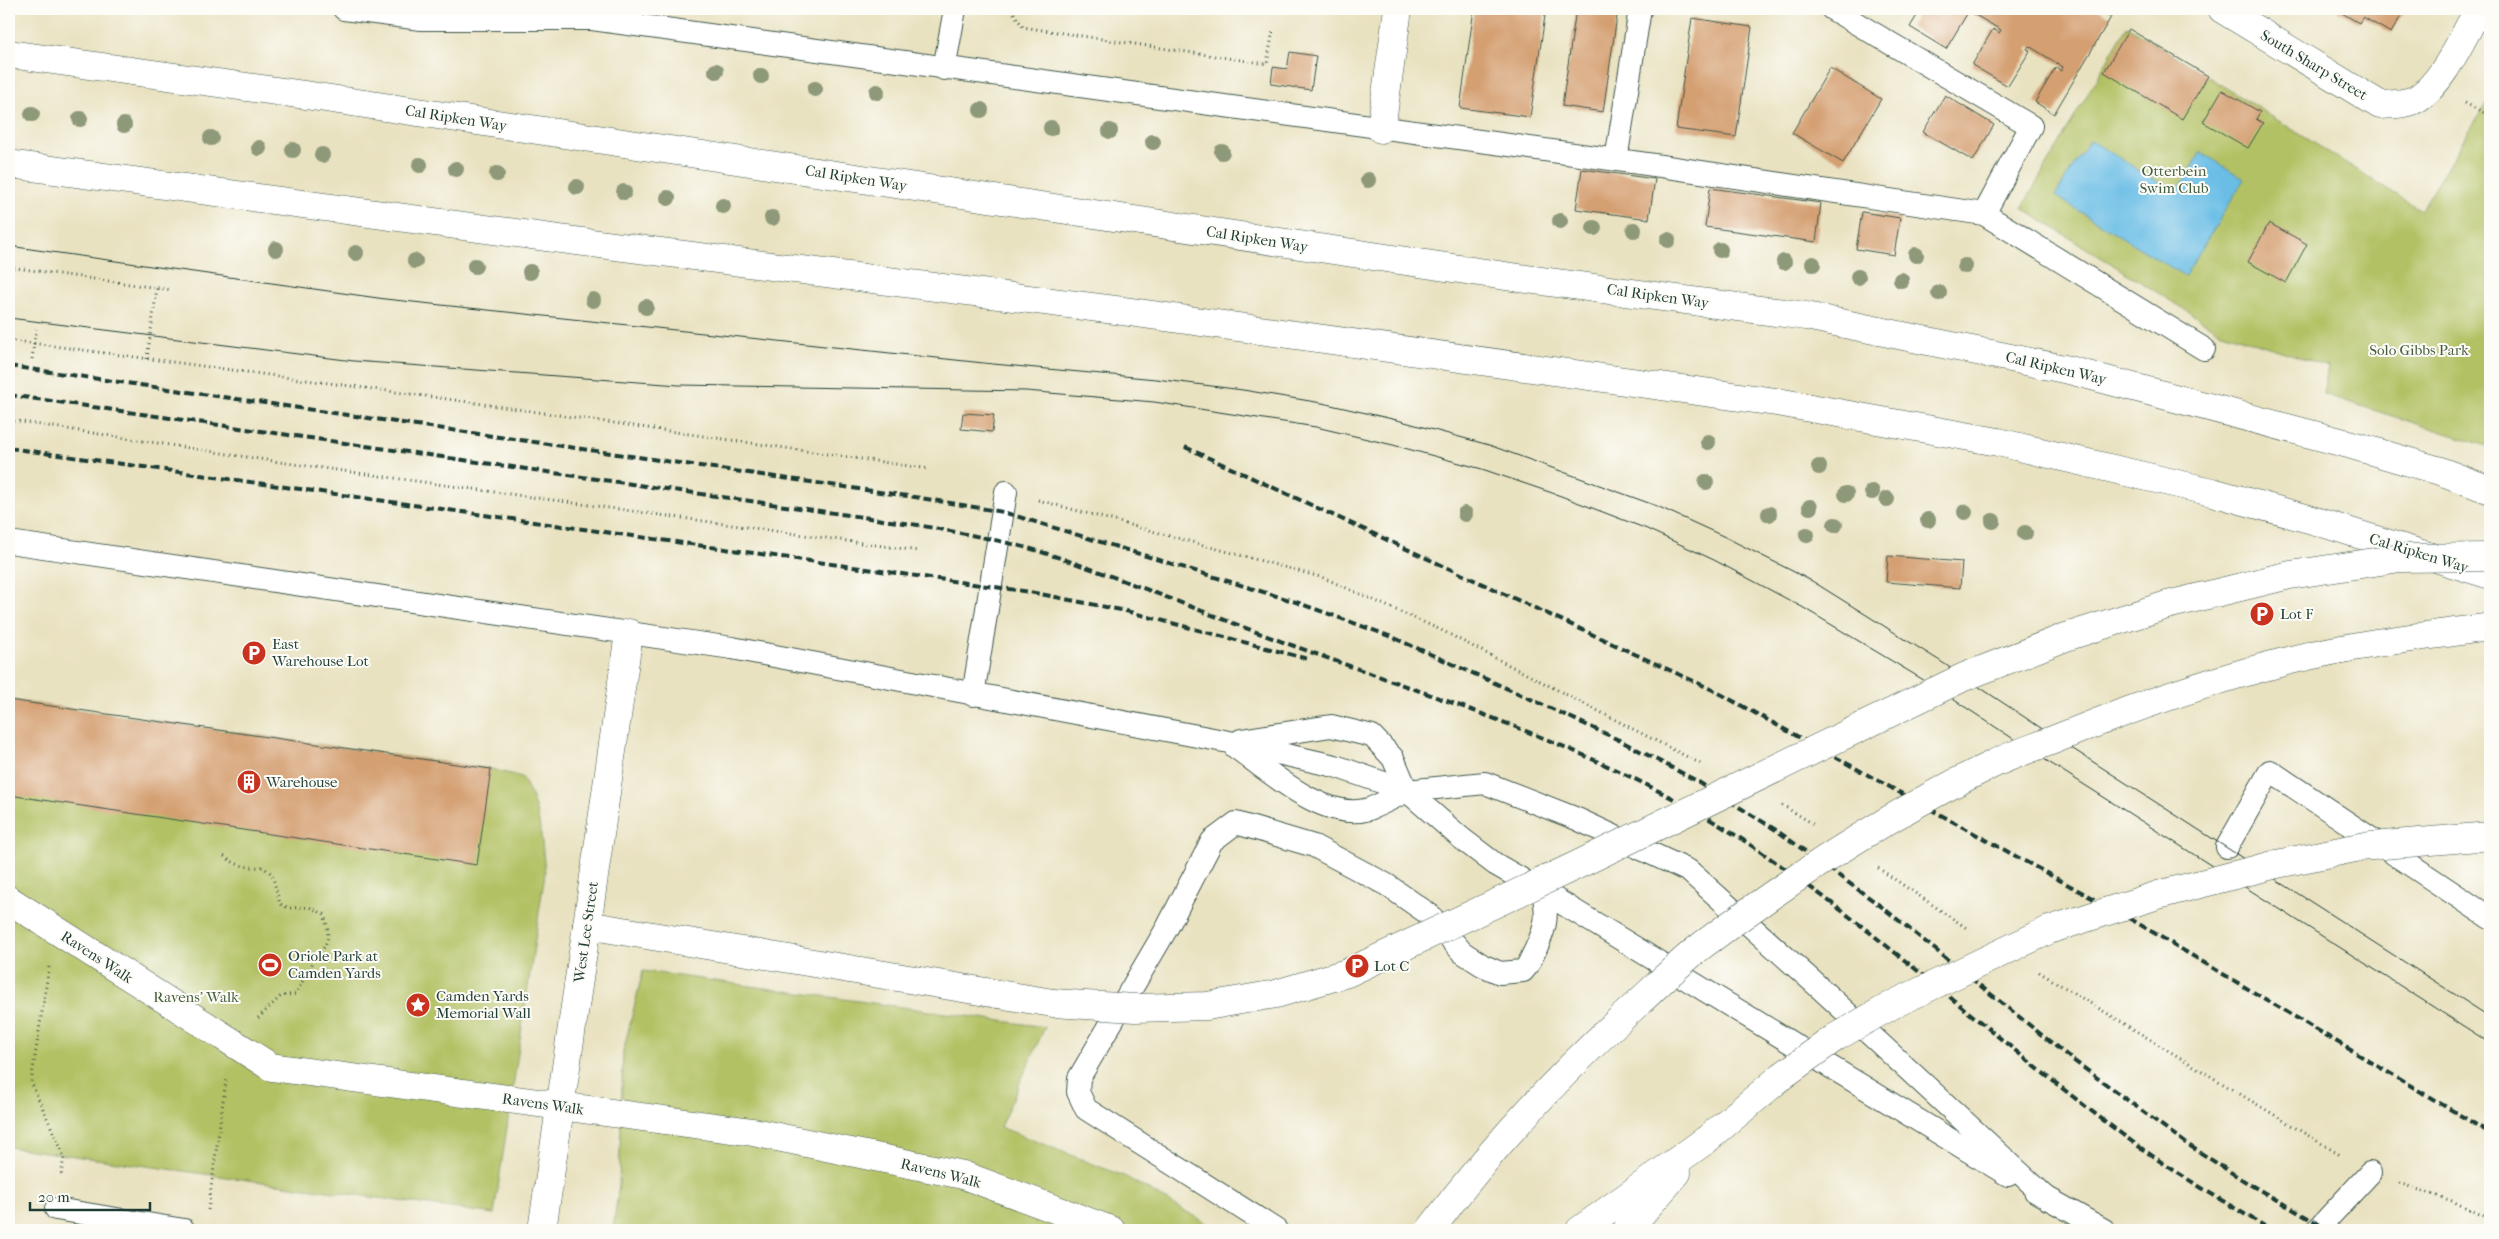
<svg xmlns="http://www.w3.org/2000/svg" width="2499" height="1239" font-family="'IM FELL French Canon',serif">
	<rect width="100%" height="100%" fill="#fdfcf7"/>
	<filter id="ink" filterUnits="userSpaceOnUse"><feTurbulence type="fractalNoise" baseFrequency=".02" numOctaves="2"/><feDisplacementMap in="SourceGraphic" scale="10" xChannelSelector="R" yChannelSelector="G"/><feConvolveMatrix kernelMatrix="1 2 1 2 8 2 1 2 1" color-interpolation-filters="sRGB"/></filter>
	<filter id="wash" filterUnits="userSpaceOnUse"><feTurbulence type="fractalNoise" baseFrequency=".0096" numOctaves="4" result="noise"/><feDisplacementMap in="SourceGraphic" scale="20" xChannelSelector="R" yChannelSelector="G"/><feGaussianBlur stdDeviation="1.12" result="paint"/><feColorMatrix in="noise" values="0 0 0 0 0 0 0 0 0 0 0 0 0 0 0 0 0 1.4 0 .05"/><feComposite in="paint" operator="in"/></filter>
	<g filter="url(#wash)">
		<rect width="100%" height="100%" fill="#e9e2c1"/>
		<g fill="#b2c164" stroke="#687f4c">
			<path d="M2127,26L2421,210L2490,97V447L2323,394L2328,366L2219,331L2022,208Z"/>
			<path d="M9,700L491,769L522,777C540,808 542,839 545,873L494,1214L9,1147Z"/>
			<path d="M643,971L1045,1027L1000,1127L1126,1177L1218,1230H613L619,1184L623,1052Z"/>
		</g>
		<path fill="#6abee6" stroke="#447e8d" d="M2090,140L2176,193L2201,152L2244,179L2185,276L2055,196Z"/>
		<g id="blocks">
			<g fill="#d49f71">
				<path d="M1474,9H1546L1530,117L1460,108Z"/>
				<path d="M1576,9H1618L1603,112L1562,106Z"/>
				<path d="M1921,9H2097L2111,17L2054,114L2035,102L2056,67L2061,71L2063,67L2029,46L2027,49L2030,51L2008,86L1972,65L1993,29L1999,33L2001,30L1965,9L1964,12L1967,14L1946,49L1910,27Z"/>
				<path d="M2335,9H2405L2391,33L2363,17L2359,23Z"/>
				<path d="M1692,18L1752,27L1736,137L1676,129Z"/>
				<path d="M2129,29L2208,76L2182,119L2104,72Z"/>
				<path d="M1290,52L1316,56L1311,90L1271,84L1273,67L1287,69Z"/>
				<path d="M1830,68L1881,99L1843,163L1792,133Z"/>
				<path d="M2222,90L2260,112L2256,119L2263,123L2248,148L2203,122Z"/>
				<path d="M1945,95L1994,125L1973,161L1923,132Z"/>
				<path d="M1582,169L1655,179L1649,219L1576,209Z"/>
				<path d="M1710,188L1821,203L1816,242L1705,227Z"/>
				<path d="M1862,212L1900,218L1894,255L1856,249Z"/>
				<path d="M2269,223L2307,244L2286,283L2248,262Z"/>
				<path d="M963,413L994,415L992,432L961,429Z"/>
				<path d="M1888,556L1962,562L1960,588L1886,582Z"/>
				<path d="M9,700L491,769L477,865L9,795Z"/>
			</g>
		</g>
	</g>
	<g filter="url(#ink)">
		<use href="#blocks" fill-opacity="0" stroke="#3d5649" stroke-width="1"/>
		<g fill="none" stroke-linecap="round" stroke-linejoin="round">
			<defs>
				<g id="lane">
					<path d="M344,9L421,19H592L1654,165L1984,214L2031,126L1832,9"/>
					<path d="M944,69L955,9"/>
					<path d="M1616,160L1640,9"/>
					<path d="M1984,214L2204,349"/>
					<path d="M9,542L732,648L1229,742L1335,766L1407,791L1485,783L1577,819L1689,871L1821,989L2048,1199"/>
					<path d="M973,695L1006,492"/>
					<path d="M1241,740L1331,726L1372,736L1393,758L1407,791L1461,838L1495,864L1542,891L2008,1175"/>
					<path d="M1235,747C1268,770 1325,823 1369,809C1382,804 1395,797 1407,791"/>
					<path d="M2227,847L2270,771L2490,918"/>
					<path d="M2035,1191L2104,1230"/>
					<path d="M56,1209L184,1230"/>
					<path d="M1276,1230L1086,1109L1078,1092L1079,1078L1167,928L1212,841L1236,823L1314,846L1387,885L1430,915L1462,952L1482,965L1500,973L1523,971L1528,965C1541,938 1552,921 1542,891"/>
					<path d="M2317,1230L2370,1173"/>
				</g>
				<g id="street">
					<path d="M2222,9L2380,105C2392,104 2407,105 2418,98C2444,82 2463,35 2479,9"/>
					<path d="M1381,129L1398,9"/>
					<path d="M9,900L271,1067L753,1132L963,1175L1111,1230"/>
					<path d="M587,925L629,633"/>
				</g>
				<path id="primary" d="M542,1230L587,925"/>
				<g id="highway">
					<path d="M9,54L305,95L1512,277L1806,316L2069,370L2352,445L2440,471L2490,490"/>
					<path d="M9,164L560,239L1123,311L1783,403L1998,442L2212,492L2309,519L2490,575"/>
					<path d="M587,925L998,994"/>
					<path d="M1580,1230L1706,1140"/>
					<path d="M1627,1230L1677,1173"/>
				</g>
			</defs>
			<use href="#lane" stroke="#3d5649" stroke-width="24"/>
			<use href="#street" stroke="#3d5649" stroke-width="29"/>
			<use href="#primary" stroke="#3d5649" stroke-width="29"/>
			<use href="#highway" stroke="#3d5649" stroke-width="29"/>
			<g stroke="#3d5649" stroke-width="3" stroke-dasharray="1 4" stroke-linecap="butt">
				<path d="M874,9L888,11L890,9"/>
				<path d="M1011,9L1023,27L1267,64L1273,30"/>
				<path d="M2465,103L2490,116"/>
				<path d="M9,267L172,290"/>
				<path d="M9,340L462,401L930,469"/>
				<path d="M32,359L36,329"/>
				<path d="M147,359L157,288"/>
				<path d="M9,420L279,462L919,551"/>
				<path d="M1038,500L1324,578L1441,630L1703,765"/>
				<path d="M1782,805L1815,825"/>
				<path d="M224,856C236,866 248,868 263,867L272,874L280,904L289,908L309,907L324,914C332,943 327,942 312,964C305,973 302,985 295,994L281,996L258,1018"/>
				<path d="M1878,868L1968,929"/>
				<path d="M49,967L31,1082L64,1156L61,1177"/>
				<path d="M2039,972L2342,1156"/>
				<path d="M2399,1183L2452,1201L2490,1219"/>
				<path d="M208,1210L226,1080"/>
			</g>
			<use href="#lane" stroke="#fff" stroke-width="22"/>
			<use href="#street" stroke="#fff" stroke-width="28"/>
			<use href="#primary" stroke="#fff" stroke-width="28"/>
			<use href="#highway" stroke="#fff" stroke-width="28"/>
			<g stroke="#1f3d34" stroke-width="1">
				<path d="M9,246L385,299L993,364L1156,379L1243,390L1322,403L1401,421L1489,445L1657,506L1725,537L1812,581L1940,661L2059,740L2490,1017"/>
				<path d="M9,318L354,361L679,385L1026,391L1154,402L1316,427L1393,445L1482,469L1561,496L1647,529L1714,560L1802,607L1927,682L2047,761L2490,1043"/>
			</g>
			<g stroke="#1f3d34" stroke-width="4" stroke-dasharray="8 4" stroke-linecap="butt">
				<path d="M9,366L921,498L1003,512L1296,602L1392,637L1535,701L1621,741L1697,781L1776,830L1882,907L2073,1060L2187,1144L2249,1184L2329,1230"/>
				<path d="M9,395L918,525C964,534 1010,541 1054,556C1135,583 1214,617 1294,646C1453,704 1620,755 1761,852C1891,941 2007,1050 2134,1143C2178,1175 2225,1202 2271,1230"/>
				<path d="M1185,447L1713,690L2134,921L2490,1133"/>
				<path d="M9,448L1030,592L1126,611L1308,659"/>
			</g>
			<defs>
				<g id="highway-bridge">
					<path d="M998,994L1053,1003L1135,1008L1207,1006L1276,994L1347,973L1571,868L1964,677L2066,637L2167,605L2290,575L2400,558L2490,557"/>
					<path d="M1706,1140L1782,1076L1836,1037L1894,1004L2049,930L2158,895L2277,864L2360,847L2490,836"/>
					<path d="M1430,1230C1492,1147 1561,1072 1638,1003C1660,983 1681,961 1704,944C1795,876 1891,813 1993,764C2014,754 2036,747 2058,738C2134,707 2211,680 2291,660C2356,644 2424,636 2490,627"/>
				</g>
			</defs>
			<use href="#highway-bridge" stroke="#3d5649" stroke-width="29" stroke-linecap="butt"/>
			<use href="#highway-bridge" stroke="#fff" stroke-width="28"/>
		</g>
		<g fill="#8e997a">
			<circle cx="716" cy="71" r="8"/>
			<circle cx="761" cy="76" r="8"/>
			<circle cx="815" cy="89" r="8"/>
			<circle cx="877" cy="92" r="8"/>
			<circle cx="981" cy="110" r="8"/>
			<circle cx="32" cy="114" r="8"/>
			<circle cx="80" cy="119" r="8"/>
			<circle cx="124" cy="125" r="8"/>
			<circle cx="1051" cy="128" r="8"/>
			<circle cx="1110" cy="131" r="8"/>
			<circle cx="211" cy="138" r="8"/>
			<circle cx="1153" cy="142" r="8"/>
			<circle cx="259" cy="148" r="8"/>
			<circle cx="293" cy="150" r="8"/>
			<circle cx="1222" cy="152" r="8"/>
			<circle cx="322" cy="155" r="8"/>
			<circle cx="420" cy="165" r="8"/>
			<circle cx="456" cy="169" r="8"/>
			<circle cx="497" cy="174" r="8"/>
			<circle cx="1368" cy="180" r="8"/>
			<circle cx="577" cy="187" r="8"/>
			<circle cx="624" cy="192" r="8"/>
			<circle cx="668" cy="198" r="8"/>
			<circle cx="723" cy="206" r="8"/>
			<circle cx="772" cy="218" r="8"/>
			<circle cx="1560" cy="221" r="8"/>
			<circle cx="1594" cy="228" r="8"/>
			<circle cx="1634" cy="230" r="8"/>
			<circle cx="1668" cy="240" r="8"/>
			<circle cx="276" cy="249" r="8"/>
			<circle cx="1720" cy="250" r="8"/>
			<circle cx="356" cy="253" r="8"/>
			<circle cx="1916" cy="255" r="8"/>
			<circle cx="415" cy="261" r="8"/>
			<circle cx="1784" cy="262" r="8"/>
			<circle cx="1813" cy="264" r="8"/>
			<circle cx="475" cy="266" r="8"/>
			<circle cx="1965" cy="266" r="8"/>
			<circle cx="530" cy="272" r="8"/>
			<circle cx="1858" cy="277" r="8"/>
			<circle cx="1901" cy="280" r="8"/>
			<circle cx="1939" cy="293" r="8"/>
			<circle cx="593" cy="300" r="8"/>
			<circle cx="646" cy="307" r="8"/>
			<circle cx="1708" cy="442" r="8"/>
			<circle cx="1819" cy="467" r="8"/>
			<circle cx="1706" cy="482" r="8"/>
			<circle cx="1872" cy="492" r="8"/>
			<circle cx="1846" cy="494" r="8"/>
			<circle cx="1887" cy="499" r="8"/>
			<circle cx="1810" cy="507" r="8"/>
			<circle cx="1965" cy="512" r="8"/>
			<circle cx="1465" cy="514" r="8"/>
			<circle cx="1769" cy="514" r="8"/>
			<circle cx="1928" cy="520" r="8"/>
			<circle cx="1993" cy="521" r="8"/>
			<circle cx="1835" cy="525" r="8"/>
			<circle cx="2025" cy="533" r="8"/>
			<circle cx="1807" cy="535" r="8"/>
		</g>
	</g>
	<defs>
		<symbol id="parking-disc" viewBox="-11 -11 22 22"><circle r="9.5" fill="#c8321e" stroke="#fdfcf7"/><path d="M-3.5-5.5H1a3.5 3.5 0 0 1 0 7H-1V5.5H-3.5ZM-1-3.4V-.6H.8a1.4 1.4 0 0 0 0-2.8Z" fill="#fff"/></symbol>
		<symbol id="building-disc" viewBox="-11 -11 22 22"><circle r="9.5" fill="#c8321e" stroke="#fdfcf7"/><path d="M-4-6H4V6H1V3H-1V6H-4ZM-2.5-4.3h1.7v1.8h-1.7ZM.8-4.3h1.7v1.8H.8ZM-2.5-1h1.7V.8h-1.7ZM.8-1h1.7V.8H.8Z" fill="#fff"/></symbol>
		<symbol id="stadium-disc" viewBox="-11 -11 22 22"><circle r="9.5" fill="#c8321e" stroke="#fdfcf7"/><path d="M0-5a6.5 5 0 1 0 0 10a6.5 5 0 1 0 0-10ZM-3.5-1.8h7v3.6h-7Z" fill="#fff"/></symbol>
		<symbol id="sight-disc" viewBox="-11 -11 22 22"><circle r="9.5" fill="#c8321e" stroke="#fdfcf7"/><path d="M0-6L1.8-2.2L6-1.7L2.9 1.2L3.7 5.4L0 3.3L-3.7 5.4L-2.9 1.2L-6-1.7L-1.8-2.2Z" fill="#fff"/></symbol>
	</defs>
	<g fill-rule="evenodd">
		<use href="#parking-disc" x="2248" y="600" width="28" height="28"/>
		<use href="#parking-disc" x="240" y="639" width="28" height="28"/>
		<use href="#building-disc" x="235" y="768" width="28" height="28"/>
		<use href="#stadium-disc" x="256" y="951" width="28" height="28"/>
		<use href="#parking-disc" x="1343" y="952" width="28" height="28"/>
		<use href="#sight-disc" x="404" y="991" width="28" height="28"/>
	</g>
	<g text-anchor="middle" stroke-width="4" stroke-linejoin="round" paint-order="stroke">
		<g font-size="15" fill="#1f3d34" stroke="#fdfcf7">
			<text transform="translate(2314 65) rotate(31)" y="5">South Sharp Street</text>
			<text transform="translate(456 118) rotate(9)" y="5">Cal Ripken Way</text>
			<text transform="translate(856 178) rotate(9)" y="5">Cal Ripken Way</text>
			<text transform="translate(1257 239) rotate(9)" y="5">Cal Ripken Way</text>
			<text transform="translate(1658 296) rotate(8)" y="5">Cal Ripken Way</text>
			<text transform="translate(2056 368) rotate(13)" y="5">Cal Ripken Way</text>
			<text transform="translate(2419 553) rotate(17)" y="5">Cal Ripken Way</text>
			<text transform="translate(586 932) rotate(-82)" y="5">West Lee Street</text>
			<text transform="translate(97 957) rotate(33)" y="5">Ravens Walk</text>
			<text transform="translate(543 1104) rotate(8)" y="5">Ravens Walk</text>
			<text transform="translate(941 1173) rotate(14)" y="5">Ravens Walk</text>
		</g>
		<g font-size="15" fill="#445e40" stroke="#fdfcf7">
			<text x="2174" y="176">Otterbein<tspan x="2174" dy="17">Swim Club</tspan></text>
			<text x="2419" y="355">Solo Gibbs Park</text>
			<text x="196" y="1002">Ravens' Walk</text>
		</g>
		<g font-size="15" fill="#1f3d34" stroke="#fdfcf7" text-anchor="start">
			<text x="2280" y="619">Lot F</text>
			<text x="272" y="649">East<tspan x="272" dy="17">Warehouse Lot</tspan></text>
			<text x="266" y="787">Warehouse</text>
			<text x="288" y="961">Oriole Park at<tspan x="288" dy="17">Camden Yards</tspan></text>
			<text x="1374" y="971">Lot C</text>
			<text x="436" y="1001">Camden Yards<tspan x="436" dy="17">Memorial Wall</tspan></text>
		</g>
	</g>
	<rect width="2499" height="1239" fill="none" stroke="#fdfcf7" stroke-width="30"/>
	<path d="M30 1202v8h120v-8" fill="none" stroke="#1f3d34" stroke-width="2.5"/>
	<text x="38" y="1202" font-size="15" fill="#1f3d34" stroke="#fdfcf7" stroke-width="4" paint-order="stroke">20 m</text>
</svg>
